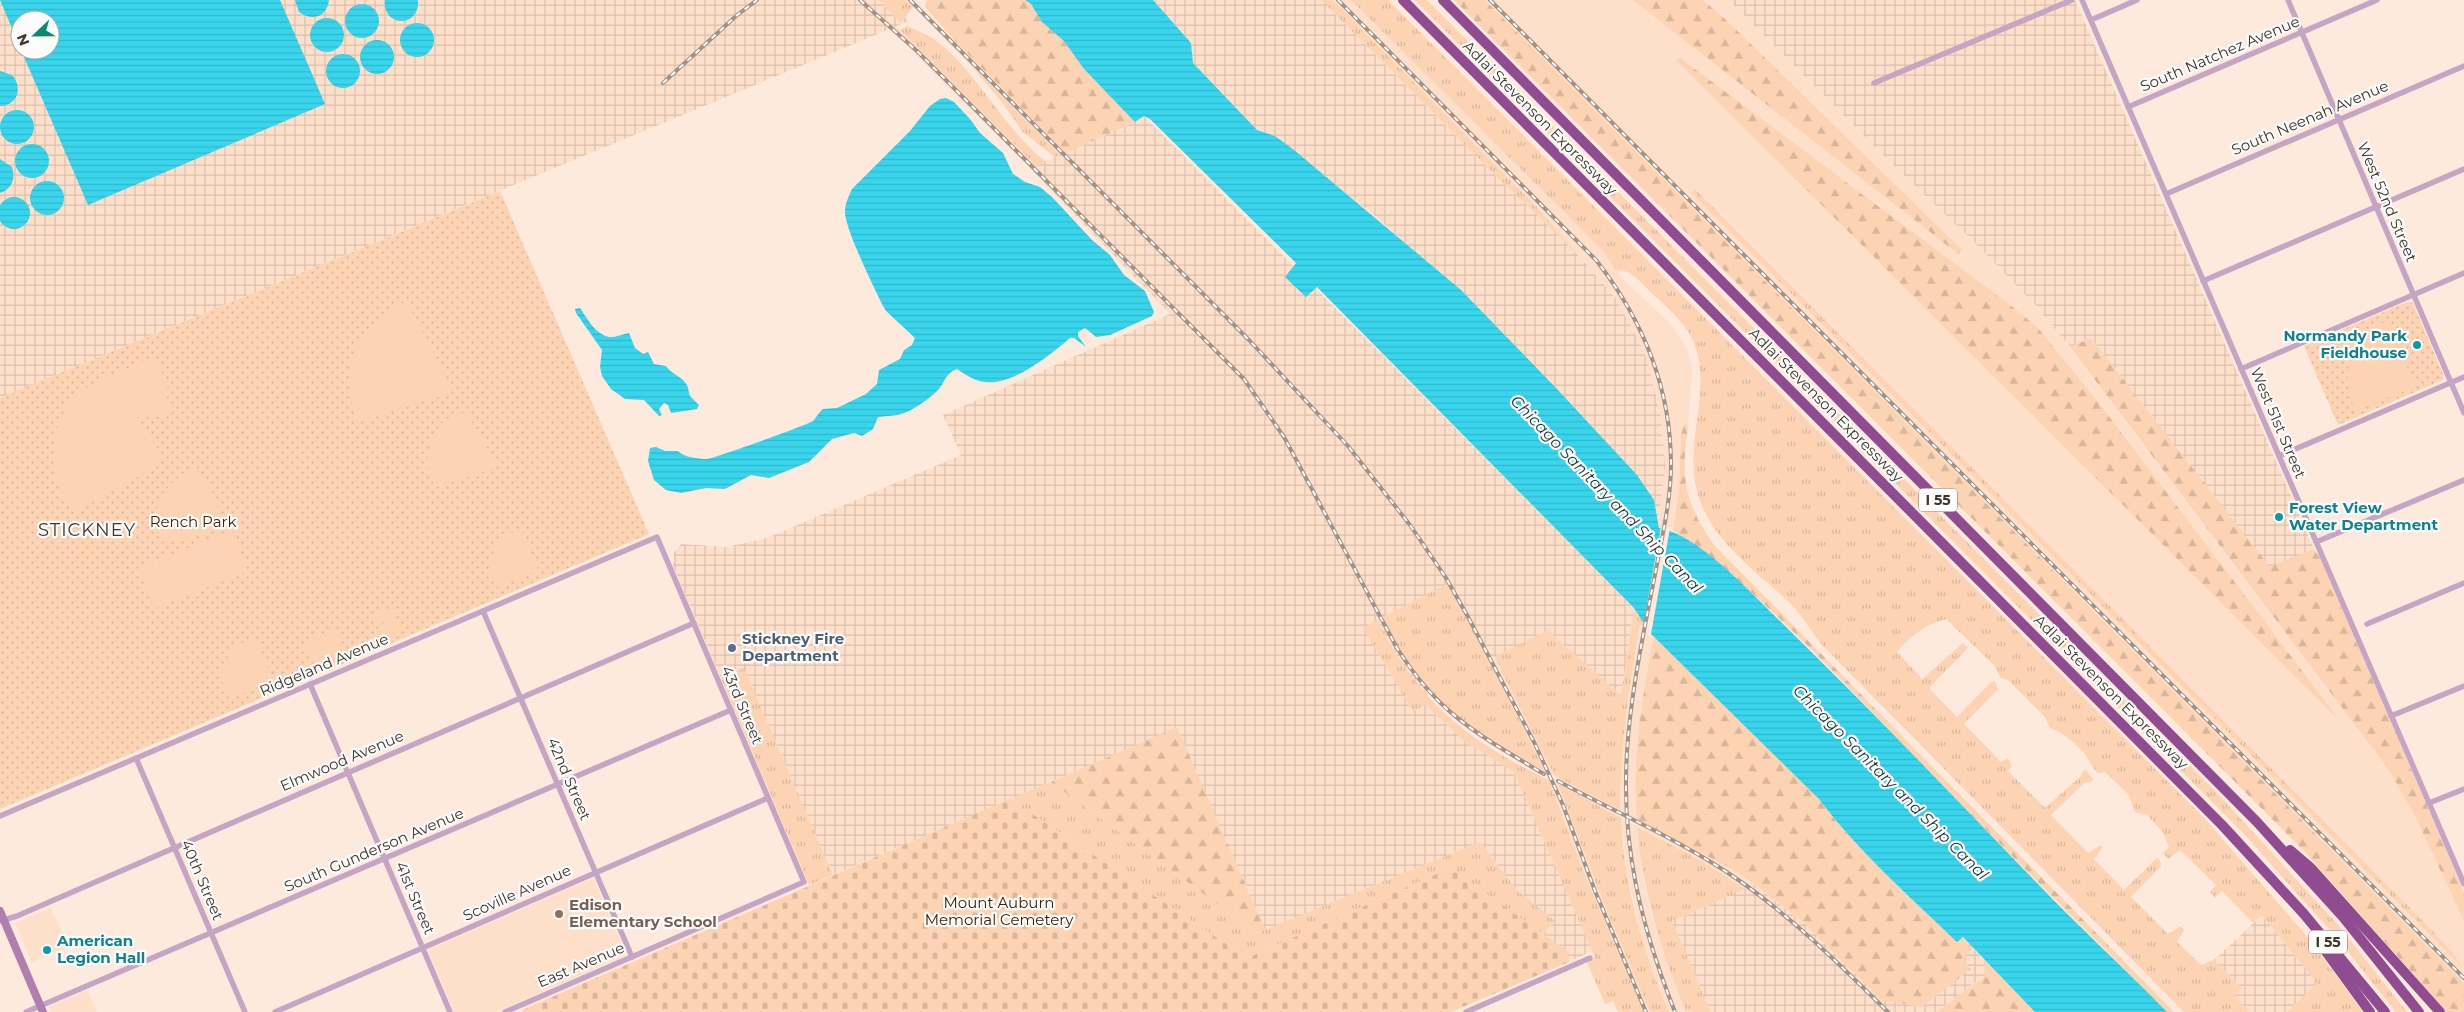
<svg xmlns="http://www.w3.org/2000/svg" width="2464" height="1012" font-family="Montserrat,sans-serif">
	<defs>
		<pattern id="industrial-grid" width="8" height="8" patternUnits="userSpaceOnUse" patternTransform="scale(1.25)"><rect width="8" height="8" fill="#fee0ca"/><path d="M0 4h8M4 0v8" fill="none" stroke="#dbc1ae"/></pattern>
		<pattern id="grass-tufts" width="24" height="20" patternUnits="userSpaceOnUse" patternTransform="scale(1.25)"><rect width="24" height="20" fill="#fcd3b3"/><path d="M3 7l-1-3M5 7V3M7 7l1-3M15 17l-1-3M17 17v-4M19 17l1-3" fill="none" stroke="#d9b69a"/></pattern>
		<pattern id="forest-firs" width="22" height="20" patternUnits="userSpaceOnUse" patternTransform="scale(1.25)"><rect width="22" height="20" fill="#fcd3b3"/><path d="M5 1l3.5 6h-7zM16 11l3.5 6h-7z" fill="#d9b69a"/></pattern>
		<pattern id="cemetery-stones" width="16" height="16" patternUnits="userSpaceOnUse" patternTransform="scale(1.25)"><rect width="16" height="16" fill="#fcd3b3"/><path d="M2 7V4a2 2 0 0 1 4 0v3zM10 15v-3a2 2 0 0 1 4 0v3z" fill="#d9b69a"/></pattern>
		<pattern id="park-dots" width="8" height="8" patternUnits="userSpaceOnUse" patternTransform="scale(1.25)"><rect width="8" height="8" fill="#fcd3b3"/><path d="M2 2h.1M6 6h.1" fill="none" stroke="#d9b69a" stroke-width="1.8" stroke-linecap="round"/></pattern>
		<pattern id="water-rules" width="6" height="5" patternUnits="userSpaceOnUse" patternTransform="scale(1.25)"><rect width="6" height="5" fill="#38d5ec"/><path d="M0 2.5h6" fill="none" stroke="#33b7cb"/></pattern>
	</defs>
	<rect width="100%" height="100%" fill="#fdeadd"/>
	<g fill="#fee0ca" fill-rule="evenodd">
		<path d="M906,0H914L1066,153L1060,155Z"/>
		<path d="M1333,0H1351L1603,251L1623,279L1671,324L1681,338L1688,352L1692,368L1691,388L1688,425L1684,424L1681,435L1679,490L1673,530L1659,528L1658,520L1662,495L1663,435L1656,394L1642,347L1616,299L1532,202Z"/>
		<path d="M1485,0H1729L1889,161L1973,241L2050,322L2389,770L2416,818L2464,921V983ZM1695,189L2426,924L2453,953L2463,967L1691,193Z"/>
		<path d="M896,26L912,41L1036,166L1030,168L890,29Z"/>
		<path d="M1640,625L1644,626L1642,633L1654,637L1637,748L1724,865L1754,885L1745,889L1698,859L1638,827L1643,879L1649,907L1659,939L1686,1012H1669L1645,951L1628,878L1621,818L1559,785L1604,904L1650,1012H1644L1583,871L1549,780L1556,783L1559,778L1620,809L1622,737ZM1620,810L1637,819V826L1621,818Z"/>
		<path d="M1494,657L1520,704L1555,776L1545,771L1489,660Z"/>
		<path d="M593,878L626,955L496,1012H454L428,950Z"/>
		<path d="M51,908L68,946L32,962L15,923Z"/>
		<path d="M87,990L97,1012H51L49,1007Z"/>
	</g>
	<g fill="url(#industrial-grid)" fill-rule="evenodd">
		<path d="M0,0H888L909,21L0,398ZM20,20H50V50H20Z"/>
		<path d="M1153,0H1321L1485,165L1579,256L1616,299L1642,347L1649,367L1661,417L1665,467L1658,520L1654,500L1637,475L1557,389L1411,248L1376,217L1275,136L1257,130L1193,63L1191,43Z"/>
		<path d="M1729,0H2075L2314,549L2270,568L2091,338L2070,347L2037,307L1973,241L1889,161Z"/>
		<path d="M1144,116L1634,608L1621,697L1548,630L1494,657L1427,695L1425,705L1464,741L1514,772L1592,951L1569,962L1568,952L1543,934L1555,921L1518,891L1480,842L1265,930L1177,728L833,875L744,669L721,678L673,566L674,552L681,544L726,547L767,538L961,455L943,415L1170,314L1030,168L1139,120Z"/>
		<path d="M1754,885L1804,923L1835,953L1971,969L1962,959L1973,948L1985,960L1984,976L1936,1012H1711L1672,921Z"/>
		<path d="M2262,915L2317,983L2287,1012H2250L2234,996L2242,988L2214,960Z"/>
	</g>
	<g fill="url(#grass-tufts)">
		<path d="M878,0H906L913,7L901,23Z"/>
		<path d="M1321,0H1333L1532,202L1579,256L1485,165Z"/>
		<path d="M1351,0H1388L2206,820L2310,940L2363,1012H2287L2317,983L2262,915L2253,923L2222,891L2215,898L2210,892L2216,885L2180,850L2168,859L2163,853L2169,847L2163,832L2147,815L2135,812L2129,795L2105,772L2098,773C2092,768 2091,763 2087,757C2081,747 2060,730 2050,728L2045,717L2008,680L2001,678L1994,665L1946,619C1926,624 1910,636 1897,652L1922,679L1963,643L1968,648L1929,688L1957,717L1991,682L1995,681L1998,689L1964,724L2001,762L2008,758L2012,766L2008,771L2045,808L2081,776L2083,771L2086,770L2093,779L2091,782L2084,783L2051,815L2088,853L2101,845L2102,848L2094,859L2124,890L2157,858L2160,860L2161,866L2131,897L2168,934L2181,926L2184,930L2177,942L2201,965L2214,960L2242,988L2234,996L2250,1012H2184L1823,646C1812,633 1803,616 1791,604C1760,574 1723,550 1704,510C1676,452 1715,397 1694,343C1687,324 1667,308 1653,294C1642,284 1632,269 1616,270L1603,251Z"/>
		<path d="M1415,0H1427L2220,796L2338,925L2407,1012H2396L2337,938L2245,835Z"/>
		<path d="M907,26C918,31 929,35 938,42C980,76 1003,128 1046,162L1036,166L900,30Z"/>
		<path d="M969,63L1060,155L1055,157L1023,132L1001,101Z"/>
		<path d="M1695,189L2426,924L2453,953L2464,969L1691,193Z"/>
		<path d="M1447,584L1489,660L1545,771C1464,729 1425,701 1383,617Z"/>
		<path d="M1634,608L1644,623V626L1640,625C1629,687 1620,747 1620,810L1555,776L1494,657L1548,630L1621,696Z"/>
		<path d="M1377,620C1420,703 1466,740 1549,780L1583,871L1644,1012H1618L1613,1001L1605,1004L1587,962L1595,958L1514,772L1464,741L1425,705L1413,712L1363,628Z"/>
		<path d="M744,668L833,875L809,885L721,678Z"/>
		<path d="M1051,782L1257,933L1480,842L1518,891L1555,921L1543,934L1450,868L1247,958L1010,799Z"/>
		<path d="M1558,784L1621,818C1624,885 1642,950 1669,1012H1650L1604,904Z"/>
		<path d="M1637,827L1698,859L1745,889L1672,921L1711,1012H1686C1661,951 1643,892 1637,827Z"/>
	</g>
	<g fill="url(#forest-firs)">
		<path d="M927,0H1025L1031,4L1042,22L1064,41L1084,69L1135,122L1066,153L955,41L925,7Z"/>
		<path d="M1454,0H1485L2464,983V1012H2447L2304,851Z"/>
		<path d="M1633,0H1703L1725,19L1962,250L1958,254Z"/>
		<path d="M1680,58L2010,305L2037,327L2095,398L2340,721L1677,61Z"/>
		<path d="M2091,338L2270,567L2314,549L2320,558L2464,892V921L2416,818L2389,770L2070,347Z"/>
		<path d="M1684,424L1688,425C1681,478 1683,500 1714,545L2174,1012H2167C2082,926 1996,841 1912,754C1837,676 1762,592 1673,530L1679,490L1681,435Z"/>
		<path d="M1654,637L1819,799C1859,852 1908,896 1957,942L1962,937L1973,948L1962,959L1971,969L1922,1007L1881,1000L1804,923L1748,880L1724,865L1637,819C1632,757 1642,697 1654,637Z"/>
		<path d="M1177,727L1265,930L1257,933L1051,782Z"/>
		<path d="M1985,960L2035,1012H1936L1984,977Z"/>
	</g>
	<path fill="url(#cemetery-stones)" d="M1010,799L1247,958L1450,868L1569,952V962L1451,1012H523L522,1010Z"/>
	<g fill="url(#park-dots)">
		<path d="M500,191L649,534L0,809V398Z"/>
		<path d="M2407,302H2412L2414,306L2443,374V380L2338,425L2304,346Z"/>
	</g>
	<g fill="#fcd3b3">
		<path d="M406,301L451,386L448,394L356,422C340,362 353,331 406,301Z"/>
		<path d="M2387,321L2414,383L2413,387L2356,411C2338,373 2349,339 2387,321Z"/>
		<path d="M150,359L157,362L168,387L165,393L173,412L162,417H137L162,456L160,464L75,512C70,505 63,497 60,489C48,458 52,416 80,393C101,377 126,369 150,359Z"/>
		<path d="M466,411L495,462L493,469L435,487L426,465L431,441L443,422Z"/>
		<path d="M196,466L216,499L222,519C214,536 184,539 167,543C143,509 165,482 196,466Z"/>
		<path d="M521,528L538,567L535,572L496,588C484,559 493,541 521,528Z"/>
		<path d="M232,530L248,571L154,609L138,568Z"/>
		<path d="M393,607L397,616L377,625L372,615Z"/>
		<path d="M398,619L402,629L382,638L378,628Z"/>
		<path d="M335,628L347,657L316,670L304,642Z"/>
		<path d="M255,637L272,677L268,684L229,698L220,677L232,648Z"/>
	</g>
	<g fill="url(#water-rules)">
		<path d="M0,0H280L325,104L88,205L21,50H50V20H20V47Z"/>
		<path d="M295,0H329C327,17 312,22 299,12Z"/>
		<path d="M385,0H418C420,29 382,27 385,0Z"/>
		<path d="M1025,0H1153L1191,43L1193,63L1257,130L1275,136L1294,150L1461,290L1557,389L1637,475L1654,500L1659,528C1698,534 1754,596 1783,624C1869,708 1952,795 2035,881C2078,926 2124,968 2167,1012H2035L1963,937L1957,942C1909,896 1859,852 1819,799L1651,634L1634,608L1317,287L1306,297L1285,277L1296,263L1150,119L1144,116L1135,122L1132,119L1084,69L1064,41L1042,22L1031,4Z"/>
		<circle cx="362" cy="21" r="17"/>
		<circle cx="327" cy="35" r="17"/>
		<circle cx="417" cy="40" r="17"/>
		<circle cx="377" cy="57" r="17"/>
		<circle cx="343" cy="71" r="17"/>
		<path d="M0,71L12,75C23,88 18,105 0,106Z"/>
		<path d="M946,98L954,102L970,119L980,133L1003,153L1013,174L1025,182L1040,187L1053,198L1092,240L1110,255L1124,275L1145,291L1154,312L1152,316L1110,335L1096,337L1085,328L1078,332V336L1086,347L1074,338H1070C1050,355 1012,386 985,382C975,381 966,375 957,369C944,374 945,384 936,392C926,401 911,412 898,415C892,416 885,416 878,417L873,429L862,436L854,433L832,439L809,462L769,478L751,475L725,489L706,488L681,493L666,490L654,480L648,461L650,448L656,447L665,451H678C683,457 698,459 707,459C715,458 807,425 813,421C816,418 819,412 823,409L837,408L866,394L877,384L879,370L900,359L904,350L912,345L915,338L886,311L882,304C873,285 845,229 845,212C845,203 849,196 852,189L910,131L930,106L940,99Z"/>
		<circle cx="17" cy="127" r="17"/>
		<circle cx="32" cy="161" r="17"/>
		<path d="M0,159L12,167C16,178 12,189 0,193Z"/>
		<circle cx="47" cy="198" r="17"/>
		<circle cx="14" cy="213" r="16"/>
		<path d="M580,308C587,318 595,334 609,337C614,338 623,334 629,333L635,348L643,354L648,352L654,364L666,366C671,374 682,376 687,385C689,388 688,392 690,396L699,405L697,409L671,413L668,405L664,403L659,409L662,415L659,416L644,400L625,399L611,389L602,376L600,367L602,350L576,313L575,309Z"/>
	</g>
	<path fill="#fdeadd" d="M1661,527L1670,528L1651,634H1648L1643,627Z"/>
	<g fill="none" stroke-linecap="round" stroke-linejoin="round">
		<g stroke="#c5a4c4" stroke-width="5.5">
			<path d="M2082,0L2464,884"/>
			<path d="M2288,0L2464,413"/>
			<path d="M2091,20L2137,0"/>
			<path d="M1874,83L2072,0"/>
			<path d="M2128,107L2377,0"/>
			<path d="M2166,194L2464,66"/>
			<path d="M2203,281L2464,169"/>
			<path d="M2241,369L2464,273"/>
			<path d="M2279,456L2464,377"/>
			<path d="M2316,542L2464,480"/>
			<path d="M483,611L632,957"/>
			<path d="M2367,624L2464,583"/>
			<path d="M310,684L450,1012"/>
			<path d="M2391,716L2464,686"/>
			<path d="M136,758L245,1012"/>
			<path d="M2429,803L2464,789"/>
			<path d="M0,816L657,537L804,882L505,1012"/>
			<path d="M0,921L17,916L694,623"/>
			<path d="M26,1012L731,710"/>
			<path d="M275,1012L768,798"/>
			<path d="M1466,1012L1590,958"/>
		</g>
		<path stroke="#af7fae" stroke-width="8" d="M0,911L43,1012"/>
		<g stroke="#8f4c90" stroke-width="10">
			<path d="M1403,0L2222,825L2304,914L2385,1012"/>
			<path d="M1443,0L2257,822L2343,917L2419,1012"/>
			<path d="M2290,850L2311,868L2440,1012"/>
			<path d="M2314,935L2370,1012"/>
		</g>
		<defs>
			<g id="rail">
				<path d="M860,0L917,51L1244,379L1284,437L1397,648C1439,715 1479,735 1544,774"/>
				<path d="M910,0L1249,340L1348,446L1410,525L1446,578L1467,615L1535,744L1563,805L1595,891L1646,1012"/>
				<path d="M1338,0L1596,260C1643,320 1671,388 1671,465C1671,496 1664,528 1658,559C1646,622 1631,687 1627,752C1621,846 1641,926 1675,1012"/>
				<path d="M1490,0L2464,978"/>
				<path d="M663,83L736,16L757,0"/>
				<path d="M1558,781C1617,813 1682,841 1737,879C1793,918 1840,965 1888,1012"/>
			</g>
		</defs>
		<use href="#rail" stroke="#a19186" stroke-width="4"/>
		<use href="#rail" stroke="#fbfcfb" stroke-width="2" stroke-dasharray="5.5" stroke-linecap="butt"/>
	</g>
	<g fill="#0f9aa8" stroke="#fbfcfb" stroke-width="2">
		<circle cx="2417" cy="345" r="5"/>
		<circle cx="2279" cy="517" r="5"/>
		<circle cx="47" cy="950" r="5"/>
	</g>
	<circle fill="#5c6f8a" stroke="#fbfcfb" stroke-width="2" cx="732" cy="648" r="5"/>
	<circle fill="#8d6e63" stroke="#fbfcfb" stroke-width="2" cx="559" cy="914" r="5"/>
	<g text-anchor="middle" stroke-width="4.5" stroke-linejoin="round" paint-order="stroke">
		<g fill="#fbfcfb" stroke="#79716a" stroke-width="1">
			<rect x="1919" y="488.5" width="38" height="23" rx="4"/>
			<rect x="2309" y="930.5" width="38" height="23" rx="4"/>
		</g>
		<g font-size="14" font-weight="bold" fill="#41352c">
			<text x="1938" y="505">I 55</text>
			<text x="2328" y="947">I 55</text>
		</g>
		<g font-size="15" fill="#41352c" stroke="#fbfcfb">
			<text transform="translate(2220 54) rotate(-23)" y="5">South Natchez Avenue</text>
			<text transform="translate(1540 118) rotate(45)" y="5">Adlai Stevenson Expressway</text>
			<text transform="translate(2310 118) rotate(-23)" y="5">South Neenah Avenue</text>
			<text transform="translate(2387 202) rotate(67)" y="5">West 52nd Street</text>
			<text transform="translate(1826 405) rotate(45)" y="5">Adlai Stevenson Expressway</text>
			<text transform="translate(2278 423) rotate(67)" y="5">West 51st Street</text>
			<text transform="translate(324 665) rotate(-23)" y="5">Ridgeland Avenue</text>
			<text transform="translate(2111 692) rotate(45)" y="5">Adlai Stevenson Expressway</text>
			<text transform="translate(742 705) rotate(67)" y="5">43rd Street</text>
			<text transform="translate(342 761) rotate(-23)" y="5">Elmwood Avenue</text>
			<text transform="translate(569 779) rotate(67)" y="5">42nd Street</text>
			<text transform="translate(374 850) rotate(-23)" y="5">South Gunderson Avenue</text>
			<text transform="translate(202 880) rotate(67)" y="5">40th Street</text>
			<text transform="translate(517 893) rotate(-24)" y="5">Scoville Avenue</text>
			<text transform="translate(415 898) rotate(67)" y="5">41st Street</text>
			<text transform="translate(581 965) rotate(-23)" y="5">East Avenue</text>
		</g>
		<g font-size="15" font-weight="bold" fill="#0d838f" stroke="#fbfcfb" text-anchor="start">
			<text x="2407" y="341" text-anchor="end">Normandy Park<tspan x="2407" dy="17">Fieldhouse</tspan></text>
			<text x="2289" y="513">Forest View<tspan x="2289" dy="17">Water Department</tspan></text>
			<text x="57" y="946">American<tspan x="57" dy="17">Legion Hall</tspan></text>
		</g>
		<g font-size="15" fill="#402104" stroke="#fbfcfb">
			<text x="193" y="527">Rench Park</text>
			<text x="999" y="908">Mount Auburn<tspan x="999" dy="17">Memorial Cemetery</tspan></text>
		</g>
		<g font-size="15" font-weight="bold" fill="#4e5e75" stroke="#fbfcfb" text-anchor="start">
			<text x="742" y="644">Stickney Fire<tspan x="742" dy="17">Department</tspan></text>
		</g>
		<g font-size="15" font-weight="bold" fill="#785e54" stroke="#fbfcfb" text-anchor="start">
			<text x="569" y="910">Edison<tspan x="569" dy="17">Elementary School</tspan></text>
		</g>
		<g font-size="16" font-style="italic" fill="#1a3337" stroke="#fbfcfb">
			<text transform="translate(1607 494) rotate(46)" y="6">Chicago Sanitary and Ship Canal</text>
			<text transform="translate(1891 782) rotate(45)" y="6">Chicago Sanitary and Ship Canal</text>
		</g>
		<g font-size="18" letter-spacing="1" fill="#41352c" stroke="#fbfcfb">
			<text x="87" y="536">STICKNEY</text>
		</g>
	</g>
	<g transform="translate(35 35) rotate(248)"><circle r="24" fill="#fbfcfb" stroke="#b1aca8"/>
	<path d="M0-4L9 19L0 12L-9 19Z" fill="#0a8b70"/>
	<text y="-8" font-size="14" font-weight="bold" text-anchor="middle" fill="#41352c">N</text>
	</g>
</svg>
